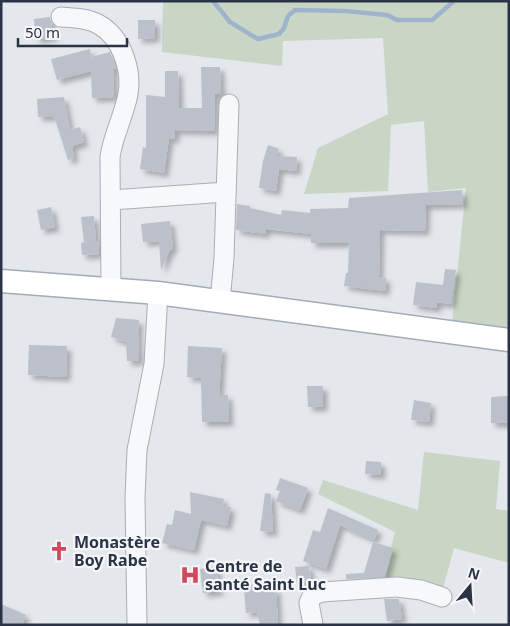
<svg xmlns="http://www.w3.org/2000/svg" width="510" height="626" font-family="'Noto Sans',sans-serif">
	<defs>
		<filter id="shadow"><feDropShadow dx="4.5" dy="4.5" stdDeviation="2.5" flood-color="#0004"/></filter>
	</defs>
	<rect width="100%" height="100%" fill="#e4e7ec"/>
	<g fill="#c9d6c5">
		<path d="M163,1H509V346L452,323L466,188L428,192L424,121L391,125L388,191L304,194L318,148L388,114L383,38L283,41L282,66L162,52Z"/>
		<path d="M424,452L500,461L496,509L509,511V563L454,548L442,592L381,585L395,532L318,494L323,480L418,510Z"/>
	</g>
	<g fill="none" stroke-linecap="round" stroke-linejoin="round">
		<path stroke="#9fb4cc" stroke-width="4.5" d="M213,1L230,22L258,39L279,34L284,28L288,16L295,10L345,11L387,15L397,20H432L454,1"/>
	</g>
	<g fill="#bbc0ca" filter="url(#shadow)">
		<path d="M50,17L53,37L36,39L34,19Z"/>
		<path d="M138,20H155V38L138,39Z"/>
		<path d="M90,49L91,57L110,52L116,69H113L114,97L92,98L91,71L57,80L51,59Z"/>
		<path d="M201,67H220L221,94H215L214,131L175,130V139L169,138L164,173L140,169L143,147L146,148V95L165,97V71H178L179,108H202Z"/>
		<path d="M64,97L70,130L80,127L84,142L72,146L74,158L68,160L54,116L38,117L37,99Z"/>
		<path d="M268,145L279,149L276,156L297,157L296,171L279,169L276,191L259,188L263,161Z"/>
		<path d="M462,190L463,204L426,205L425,231L380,230L379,277L386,278L385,291L344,286L346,273H348L349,243H311V234L266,229L265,234L236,230L237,204L250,206V208L281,215L282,210L310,213V209L348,208L349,198Z"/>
		<path d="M51,207L55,227L41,230L37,210Z"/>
		<path d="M94,216L96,241H99V254L82,255L81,243L84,242L81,217Z"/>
		<path d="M170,221L173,248L169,251L161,270L159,241L143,242L141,224Z"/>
		<path d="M445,269L456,270L451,304L437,302V308L413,305L416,282L443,285Z"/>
		<path d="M116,318L139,320L138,333L139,361H127L126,342L111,337Z"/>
		<path d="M29,345L67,346L66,377L28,375Z"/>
		<path d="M188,346L222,348L219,395H228L229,422H202L201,378L187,377Z"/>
		<path d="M307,386H323V407H308Z"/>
		<path d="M509,396V423H491V397Z"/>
		<path d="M414,400L431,403L429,422L411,420Z"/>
		<path d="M366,461L381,462V475L365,474Z"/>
		<path d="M280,478L308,488L300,510L276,501L280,491L276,490Z"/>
		<path d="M190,492L224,499L223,506L231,507L227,526L201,520L194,550L162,543L167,524L172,525L175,510L191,514Z"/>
		<path d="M265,493L271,494L273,532L260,531Z"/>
		<path d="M328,508L378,530L374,540L340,525L326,569L303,561L313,530L320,532Z"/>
		<path d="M373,542L393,548L385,577L346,579V574L364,573Z"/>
		<path d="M309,566L311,582L297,583L295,567Z"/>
		<path d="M216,567L219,591L203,593L200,569Z"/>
		<path d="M267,584V589L276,588L278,625H260L257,612L246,613L244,590H250L249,585Z"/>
		<path d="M384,599H399L402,619L387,621Z"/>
		<path d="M1,604L26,615L22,625H1Z"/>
	</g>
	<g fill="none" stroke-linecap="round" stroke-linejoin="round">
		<defs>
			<g id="minor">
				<path d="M61,17C74,18 87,18 98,24C122,37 132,70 128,94C124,116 113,135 110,157L111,290"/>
				<path d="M111,200L226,192"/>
				<path d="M220,302L224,258L229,104"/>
				<path d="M137,625L135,498L137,450L154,364L158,293"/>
				<path d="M313,625L309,603L312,596L322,592L397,587L421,590L442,597"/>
			</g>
			<path id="major" d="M1,281L158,293L509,340"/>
		</defs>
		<use href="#minor" stroke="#a9aeb7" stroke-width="21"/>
		<use href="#major" stroke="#a3abb8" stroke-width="25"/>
		<use href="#minor" stroke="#f7f8fa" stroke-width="19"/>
		<use href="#major" stroke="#fff" stroke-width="22"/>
	</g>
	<defs>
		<symbol id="church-bare" viewBox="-9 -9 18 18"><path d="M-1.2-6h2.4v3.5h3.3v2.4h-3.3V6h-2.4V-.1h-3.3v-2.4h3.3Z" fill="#d1495b" stroke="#f4f6f9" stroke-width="2.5" paint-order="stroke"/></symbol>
		<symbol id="hospital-bare" viewBox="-9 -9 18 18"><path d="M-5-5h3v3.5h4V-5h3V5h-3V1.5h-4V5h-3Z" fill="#d1495b" stroke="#f4f6f9" stroke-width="2.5" paint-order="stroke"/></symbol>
	</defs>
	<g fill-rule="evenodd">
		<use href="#church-bare" x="45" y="537" width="28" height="28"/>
		<use href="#hospital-bare" x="176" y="561" width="28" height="28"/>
	</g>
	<g text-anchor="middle" stroke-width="4.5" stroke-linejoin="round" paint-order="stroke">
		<g font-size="16" font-weight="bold" fill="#2b3445" stroke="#f4f6f9" text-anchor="start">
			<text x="74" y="548">Monastère<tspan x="74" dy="18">Boy Rabe</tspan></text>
			<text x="205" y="572">Centre de<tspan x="205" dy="18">santé Saint Luc</tspan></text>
		</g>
	</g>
	<rect width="510" height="626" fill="none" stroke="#2b3445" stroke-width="5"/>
	<g transform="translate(470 586) rotate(18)" stroke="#f4f6f9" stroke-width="4" paint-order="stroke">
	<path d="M0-4L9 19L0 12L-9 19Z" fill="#2b3445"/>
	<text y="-8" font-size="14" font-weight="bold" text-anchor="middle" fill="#2b3445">N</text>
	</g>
	<path d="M18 38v8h109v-8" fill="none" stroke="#2b3445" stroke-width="2.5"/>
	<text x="25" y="38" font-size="15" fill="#2b3445" stroke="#f4f6f9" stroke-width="4" paint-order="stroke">50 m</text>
</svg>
